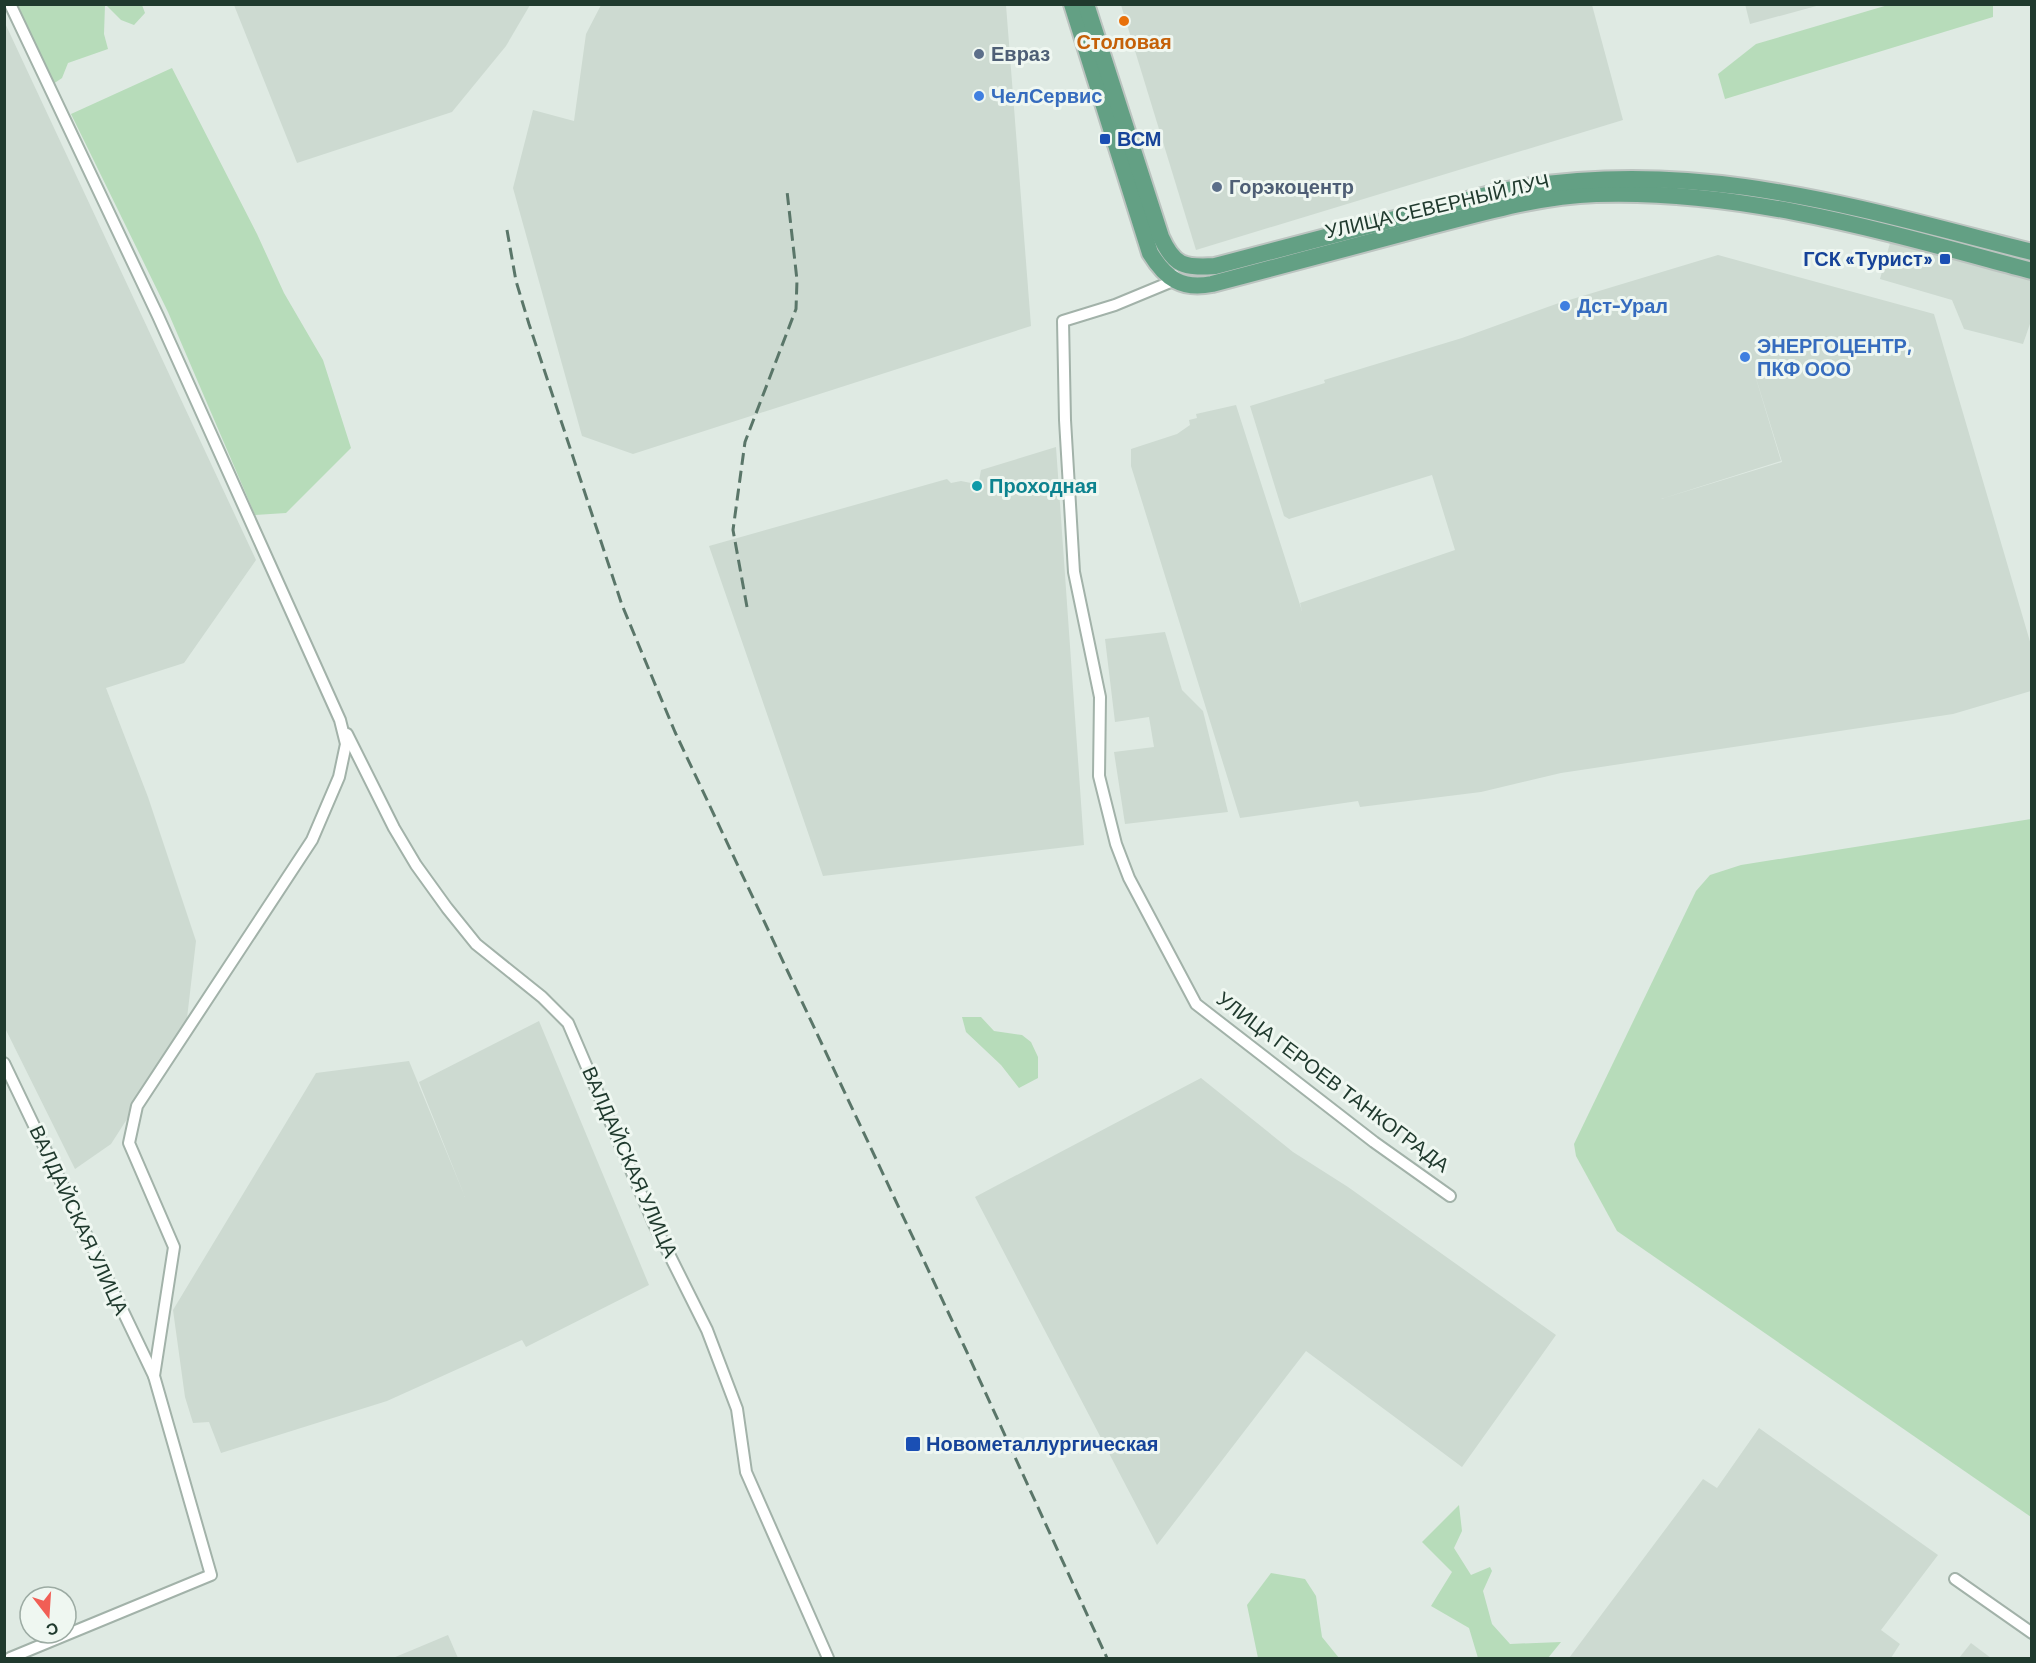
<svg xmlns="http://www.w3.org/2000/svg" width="2036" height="1663" font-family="Barlow,sans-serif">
	<rect width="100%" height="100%" fill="#dfeae3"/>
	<g fill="#cddad1" fill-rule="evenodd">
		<path d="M1745,4H1820V5L1750,24Z"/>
		<path d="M234,5H530L506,46L452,112L297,163Z"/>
		<path d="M601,5H1006L1031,326L633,454L582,436L513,188L533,110L574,121L586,34Z"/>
		<path d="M1121,5H1592L1623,120L1196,250Z"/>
		<path d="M4,21L256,560L184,663L106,688L148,797L196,941L186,1027L111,1144L75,1169L5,1028Z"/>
		<path d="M1890,243L2031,279V321L2023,344L1964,329L1952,300L1880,279Z"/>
		<path d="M1718,255L1934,314L2031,645V691L1953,714L1561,773L1481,792L1360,807L1358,801L1240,818L1131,466V449L1177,434L1190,425L1189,420L1197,418L1196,414L1236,405L1302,611L1300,603L1455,550L1432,475L1289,519L1284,516L1250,406L1325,383L1324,380L1462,338L1556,304ZM1751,362L1782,462L1661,499L1781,461Z"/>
		<path d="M1056,447L1084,845L823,876L709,546L947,479L951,483L961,481L971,483L979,481L981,470Z"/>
		<path d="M1165,632L1182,690L1203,711L1228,812L1125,824L1114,752L1154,747L1149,717L1115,722L1105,639Z"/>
		<path d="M539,1021L649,1285L526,1347L522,1340L387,1401L221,1453L209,1422L193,1423L185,1397L173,1310L316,1073L409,1061L465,1197L419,1082Z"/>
		<path d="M1201,1078L1293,1152L1348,1187L1556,1335L1462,1467L1306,1351L1157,1545L975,1197Z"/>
		<path d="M1759,1428L1938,1555L1881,1630L1900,1644L1891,1658H1569L1703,1479L1717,1488Z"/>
		<path d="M448,1635L458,1658H393Z"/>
		<path d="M1971,1643L1991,1658H1959Z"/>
	</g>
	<g fill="#b7dcba">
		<path d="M18,5H105L104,34L108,49L68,63L62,78L53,84Z"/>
		<path d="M106,5H142L145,13L134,25L121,20Z"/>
		<path d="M1888,5H1993V17L1725,99L1718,74L1756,44Z"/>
		<path d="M172,68L257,234L284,293L323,360L351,448L286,513L255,515L168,312L71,114Z"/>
		<path d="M2031,819H2032L2031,1517L1617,1231L1576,1156L1574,1144L1696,891L1710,875L1741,865Z"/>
		<path d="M962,1017H981L994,1031L1022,1035L1031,1042L1038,1057V1078L1019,1088L1001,1065L966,1032Z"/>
		<path d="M1459,1505L1462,1531L1454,1548L1471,1575L1490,1567L1492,1571L1483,1591L1492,1624L1510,1644L1561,1642L1548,1658H1478L1469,1628L1431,1606L1452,1572L1422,1542Z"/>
		<path d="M1271,1573L1305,1579L1316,1596L1322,1637L1339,1658H1258L1247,1605Z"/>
	</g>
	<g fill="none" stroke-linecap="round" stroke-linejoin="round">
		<defs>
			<g id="street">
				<path d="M10,4L158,316L340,720L346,744L339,777L312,840L137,1106L129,1143L174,1247L154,1376L211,1575L10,1658"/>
				<path d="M1174,275L1173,281L1115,305L1063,321L1065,420L1074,572L1100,697L1099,776L1116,844L1129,878L1196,1004L1374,1142L1450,1196"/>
				<path d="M347,734L394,828L416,865L447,908L476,944L542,997L568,1023L654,1224L707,1330L737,1409L746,1472L828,1658"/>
				<path d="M4,1063L154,1376"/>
				<path d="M1955,1579L2032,1633"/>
			</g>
			<g id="primary">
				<path d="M1072,4L1150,253C1166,279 1182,290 1212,284C1283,265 1353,247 1423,228C1479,214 1537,196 1596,194C1745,189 1889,233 2032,271"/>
				<path d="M1086,4L1161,237C1174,266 1184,268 1215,266L1502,191C1690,155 1851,206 2032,252"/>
			</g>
		</defs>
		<use href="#street" stroke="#a2b2a9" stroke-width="14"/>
		<use href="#primary" stroke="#bcc4c0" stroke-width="20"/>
		<use href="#street" stroke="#fff" stroke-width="10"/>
		<use href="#primary" stroke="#63a084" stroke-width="16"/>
		<g stroke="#5a7669" stroke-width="3" stroke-dasharray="12 6" stroke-linecap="butt">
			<path d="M507,230L516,281L529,324L622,605L675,732L965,1348L1107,1658"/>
			<path d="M747,607L733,530L745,442L796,309L797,280L787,191"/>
		</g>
	</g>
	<circle fill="#e8710a" stroke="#eff7f1" stroke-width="2" cx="1124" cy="21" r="6"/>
	<g fill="#5c6f8a" stroke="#eff7f1" stroke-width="2">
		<circle cx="979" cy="54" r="6"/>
		<circle cx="1217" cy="187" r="6"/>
	</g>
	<g fill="#3f7fe0" stroke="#eff7f1" stroke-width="2">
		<circle cx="979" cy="96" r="6"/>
		<circle cx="1565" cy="306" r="6"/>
		<circle cx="1745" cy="357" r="6"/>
	</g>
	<g fill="#1a4fb4" stroke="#eff7f1" stroke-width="2">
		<rect x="1099" y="133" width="12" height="12" rx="3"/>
		<rect x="1939" y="253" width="12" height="12" rx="3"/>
		<rect x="905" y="1436" width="16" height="16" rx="3"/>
	</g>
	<circle fill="#0f9aa8" stroke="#eff7f1" stroke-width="2" cx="977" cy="486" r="6"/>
	<g text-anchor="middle" stroke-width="6" stroke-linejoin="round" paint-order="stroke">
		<g font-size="20" font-weight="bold" fill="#c56008" stroke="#eff7f1">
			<text x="1124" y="49">Столовая</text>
		</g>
		<g font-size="20" font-weight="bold" fill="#4e5e75" stroke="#eff7f1" text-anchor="start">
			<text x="991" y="61">Евраз</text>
			<text x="1229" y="194">Горэкоцентр</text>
		</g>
		<g font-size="20" font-weight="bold" fill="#366cbe" stroke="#eff7f1" text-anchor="start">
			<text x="991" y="103">ЧелСервис</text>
			<text x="1577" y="313">Дст-Урал</text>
			<text x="1757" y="353">ЭНЕРГОЦЕНТР,<tspan x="1757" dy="23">ПКФ ООО</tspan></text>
		</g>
		<g font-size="20" font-weight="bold" fill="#164399" stroke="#eff7f1" text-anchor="start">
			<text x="1117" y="146">ВСМ</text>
			<text x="1933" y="266" text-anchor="end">ГСК «Турист»</text>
			<text x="926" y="1451">Новометаллургическая</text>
		</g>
		<g font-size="20" fill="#203a2e" stroke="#eff7f1">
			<text transform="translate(1437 206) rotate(-13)" y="7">УЛИЦА СЕВЕРНЫЙ ЛУЧ</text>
			<text transform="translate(1333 1082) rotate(37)" y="7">УЛИЦА ГЕРОЕВ ТАНКОГРАДА</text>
			<text transform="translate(630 1162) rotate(66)" y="7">ВАЛДАЙСКАЯ УЛИЦА</text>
			<text transform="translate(79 1220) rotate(65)" y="7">ВАЛДАЙСКАЯ УЛИЦА</text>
		</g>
		<g font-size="20" font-weight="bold" fill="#0d838f" stroke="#eff7f1" text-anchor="start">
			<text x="989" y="493">Проходная</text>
		</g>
	</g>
	<rect width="2036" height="1663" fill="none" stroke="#203a2e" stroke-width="12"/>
	<g transform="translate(48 1615) rotate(163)"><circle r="28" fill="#eff7f1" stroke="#9caba3" stroke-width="1.5"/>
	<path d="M0-4.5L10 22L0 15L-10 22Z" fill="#f15e55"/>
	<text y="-9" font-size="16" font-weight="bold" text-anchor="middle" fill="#203a2e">С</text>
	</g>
</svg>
